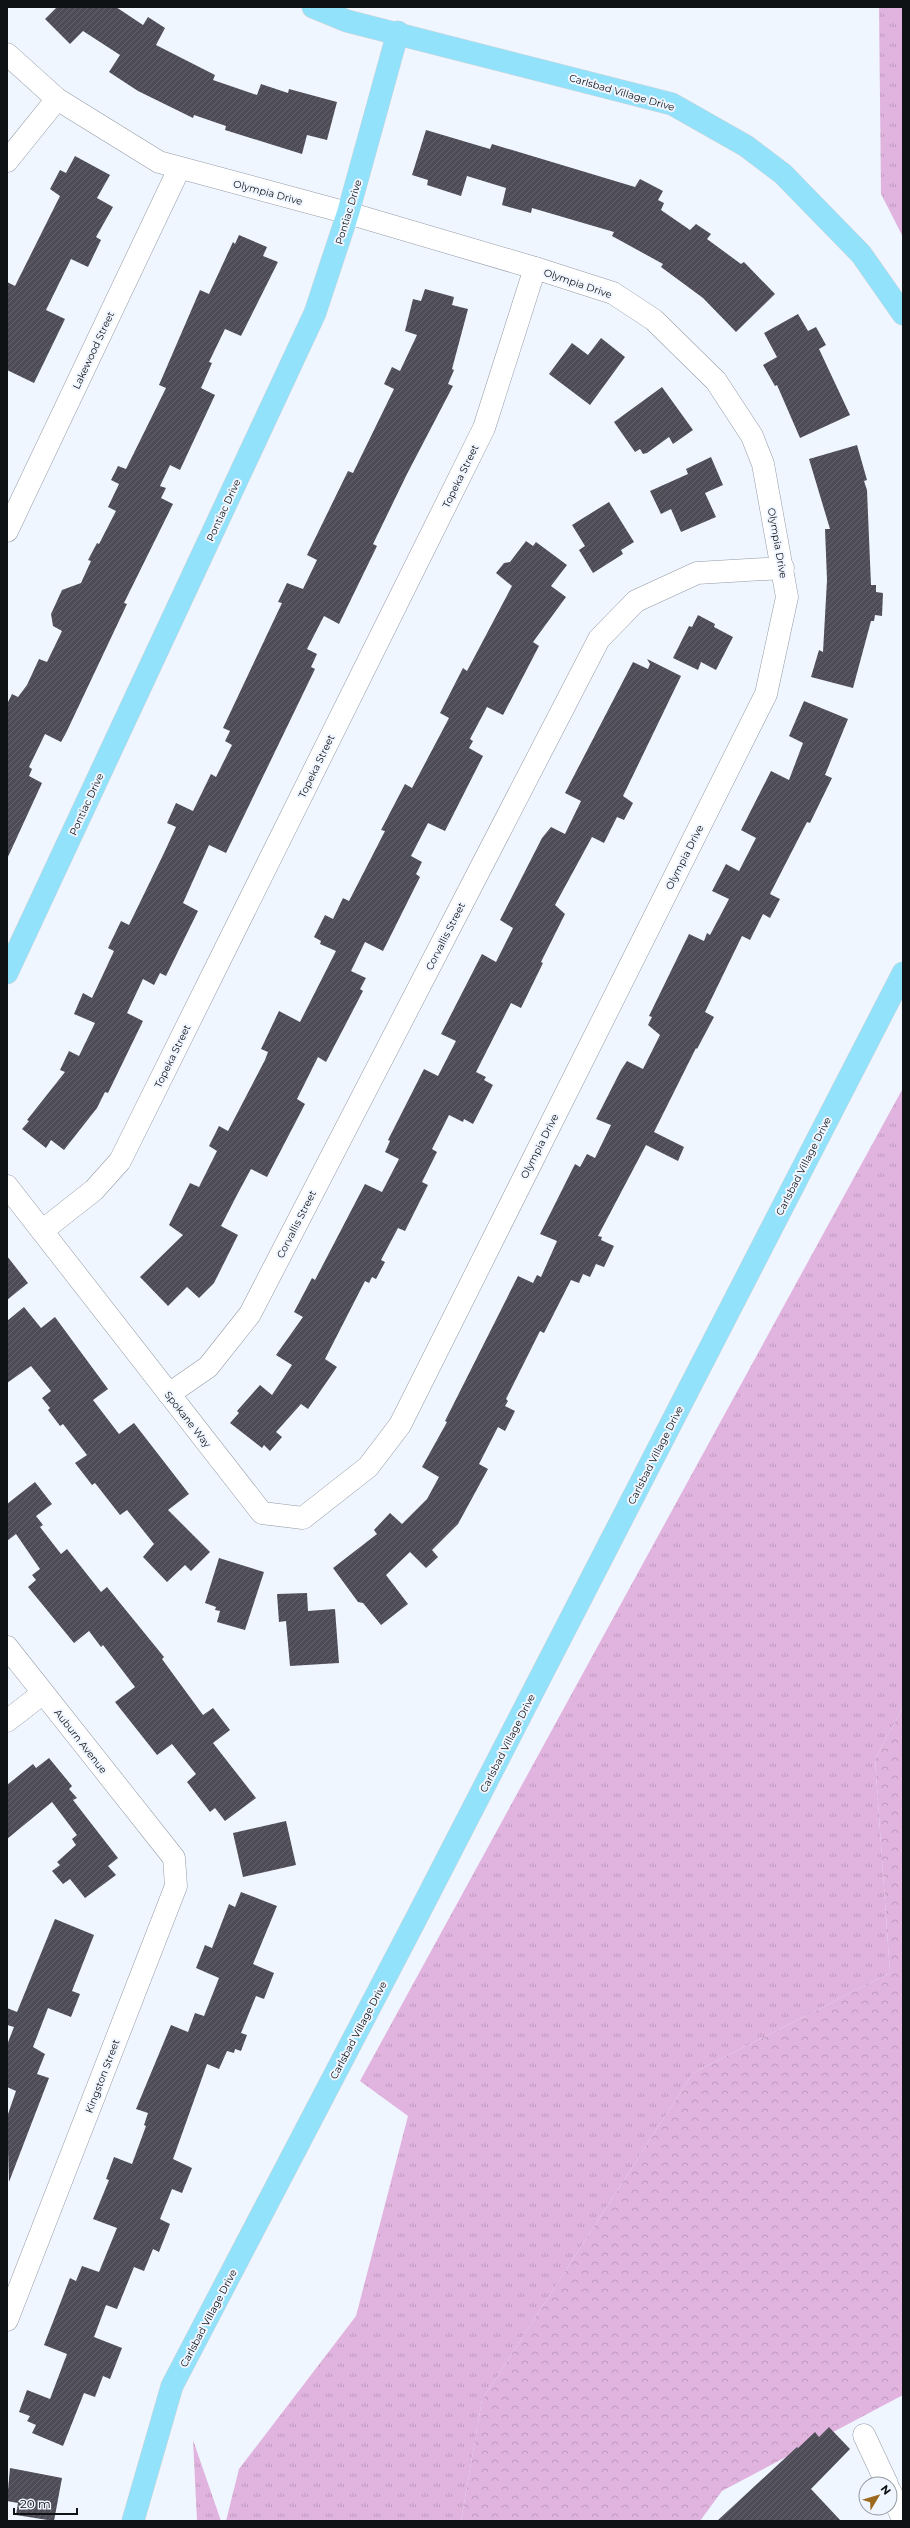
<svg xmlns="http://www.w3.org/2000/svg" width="910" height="2528" font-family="Montserrat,sans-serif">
	<defs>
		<pattern id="grass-tufts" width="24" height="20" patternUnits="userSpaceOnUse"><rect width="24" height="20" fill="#e0b4df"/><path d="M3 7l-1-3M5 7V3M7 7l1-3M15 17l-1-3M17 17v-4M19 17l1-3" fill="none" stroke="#bf9abe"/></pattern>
		<pattern id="forest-crowns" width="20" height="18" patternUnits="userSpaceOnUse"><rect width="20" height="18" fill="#e0b4df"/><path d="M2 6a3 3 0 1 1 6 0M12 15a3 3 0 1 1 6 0" fill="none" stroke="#bf9abe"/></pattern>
		<pattern id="building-hatch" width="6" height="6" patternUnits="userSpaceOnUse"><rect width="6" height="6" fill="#4e4d57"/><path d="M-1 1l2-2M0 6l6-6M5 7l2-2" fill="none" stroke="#63626b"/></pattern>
	</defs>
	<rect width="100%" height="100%" fill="#f0f6ff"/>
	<g fill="url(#grass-tufts)">
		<path d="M879,7H903V237L881,194Z"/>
		<path d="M903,1088V1707L875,1759L890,1973L693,2073L482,2400L461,2521H226L239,2469L356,2316L408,2116L360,2081Z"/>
		<path d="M193,2440L221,2521H197Z"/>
	</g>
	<path fill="url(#forest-crowns)" d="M903,1707V2395L722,2491L700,2521H461L482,2400L693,2073L890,1973L875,1759Z"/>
	<g fill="url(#building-hatch)">
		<path d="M57,7H116L143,25L148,17L165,28L156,45L215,75L213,80L257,95L261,84L288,93L289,89L337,102L327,140L307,135L302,154L225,130L226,126L194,115L193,118L138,91L109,72L120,55L83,31L70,44L45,19Z"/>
		<path d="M426,130L490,149L492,144L635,187L640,179L663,191L658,200L664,203L661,210L690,230L696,224L711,234L707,239L741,264L744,262L775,294L736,332L703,298L661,267L663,264L612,236L614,232L532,208L531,213L502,205L506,188L467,176L461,196L427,185L428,180L412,175Z"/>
		<path d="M75,156L110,175L97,198L113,207L96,237L101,240L88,267L71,259L46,310L65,319L34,383L7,370V282L15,286L60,196L50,189L60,170L66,173Z"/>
		<path d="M239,235L267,247L263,256L278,262L241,336L225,329L209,362L212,363L201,388L215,395L180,470L170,465L160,486L166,488L161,498L173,504L124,603L127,604L66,733L61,742L45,734L29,767L32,769L29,776L42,783L7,859V704L12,694L18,697L27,685L39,659L47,662L62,631L53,626L51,614L62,590L81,583L91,561L88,560L97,543L99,544L116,511L108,507L119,484L111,480L118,466L126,469L166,388L159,385L200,290L209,294L233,242L235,244Z"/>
		<path d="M425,289L454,297L452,305L468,309L452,369L454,370L448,384L453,386L407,474L373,544L377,546L339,624L324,616L307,649L317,654L311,667L315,669L226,853L209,845L183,903L198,911L166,976L160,973L154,985L143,979L127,1013L143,1021L108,1093L105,1092L97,1108L64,1150L51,1140L46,1148L22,1129L29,1121L27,1120L65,1072L60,1070L69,1051L79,1056L95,1023L74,1014L83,993L92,998L114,951L108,948L121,921L129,925L164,853L176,827L167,823L176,803L193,811L211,774L216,777L232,745L225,741L230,731L223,728L282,603L278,602L287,583L303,589L317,560L307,555L348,471L353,473L394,389L384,384L392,367L400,371L417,335L405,331L413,299L421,301Z"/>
		<path d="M798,314L808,331L816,327L826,345L819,349L850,415L800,438L777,385L775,386L763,365L777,357L764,333Z"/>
		<path d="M601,338L625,357L590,405L549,374L572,343L588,355Z"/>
		<path d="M662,387L693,430L673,444L669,437L647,453L643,454L640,449L635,452L614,422Z"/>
		<path d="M857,445L867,480L864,481L867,490L871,585H876V592L883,593L882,616L875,615L874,621H871L853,688L811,677L819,650L823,652L827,580L825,529H830L809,459Z"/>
		<path d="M711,457L723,485L705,493L716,517L681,532L671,509L661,514L650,491L688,474L686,469Z"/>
		<path d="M609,502L634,542L621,550L623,554L593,573L579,550L585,546L572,525Z"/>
		<path d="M526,541L533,546L536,542L567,565L551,586L566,597L533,642L539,646L503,715L487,707L470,739L473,741L469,748L483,756L445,831L428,823L411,856L422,862L416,874L420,877L383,951L365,942L351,971L366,978L360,989L363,991L326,1062L318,1057L297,1099L305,1104L267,1177L251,1169L238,1193L221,1226L238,1235L214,1283L199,1298L187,1287L168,1306L140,1277L183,1235L169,1225L190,1183L199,1187L217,1151L209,1146L219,1126L228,1131L265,1060L268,1052L261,1049L279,1011L300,1022L336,951L320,944L321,941L314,937L325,915L333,919L343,898L349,901L385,831L381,830L405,784L412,788L449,718L440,713L463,668L467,671L512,586L496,573L504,563L510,562Z"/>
		<path d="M698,615L715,624L714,627L733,637L716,670L701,662L698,670L673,658L689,626L692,627Z"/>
		<path d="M647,659L681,676L623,796L633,803L624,820L617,817L604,843L592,837L555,905L565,914L541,962L543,963L521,1008L511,1003L476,1072L486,1077L484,1080L493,1085L473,1124L464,1119L463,1122L449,1115L432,1149L437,1152L422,1182L428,1185L405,1231L398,1228L381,1260L385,1262L376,1279L372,1277L369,1283L365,1281L325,1359L337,1367L308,1409L301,1404L276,1432L282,1437L270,1451L264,1445L262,1448L230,1423L239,1413L237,1411L260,1385L272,1395L292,1365L276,1355L303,1317L294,1312L312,1278L315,1280L365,1184L382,1192L399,1159L385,1152L390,1141L388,1140L424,1069L438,1076L456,1041L441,1034L482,954L496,962L513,928L500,920L542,838L551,827L565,834L581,801L565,793L633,662L648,669L650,664Z"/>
		<path d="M804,701L848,719L825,775L832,778L810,823L807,822L770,894L780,899L770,918L763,914L750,940L742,936L705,1012L714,1017L697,1049L696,1048L654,1132L684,1147L678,1161L646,1145L598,1236L602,1237L601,1240L614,1246L604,1267L596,1264L590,1277L583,1274L579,1283L571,1280L544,1333L540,1331L506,1399L508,1401L505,1406L515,1411L505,1431L498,1427L479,1464L488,1469L458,1524L432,1550L438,1557L426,1568L410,1552L386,1575L408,1604L381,1625L363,1603L358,1602L333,1568L377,1534L374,1530L390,1513L402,1524L427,1499L439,1477L422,1467L447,1422L445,1421L518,1276L533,1283L537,1275L541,1277L557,1241L540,1234L575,1164L580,1167L587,1154L595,1158L611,1125L596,1119L621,1070L627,1061L643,1069L660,1035L648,1025L652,1017L649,1016L689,934L704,941L707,933L710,935L729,899L712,891L726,864L739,871L756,838L741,830L771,771L789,780L803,743L789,736Z"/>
		<path d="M7,1256L28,1283L7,1300Z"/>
		<path d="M24,1307L41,1328L55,1317L108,1389L93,1400L119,1434L134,1423L189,1494L168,1510L210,1552L191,1571L185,1565L167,1582L143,1557L154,1544L127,1510L120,1515L95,1483L92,1485L75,1463L87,1455L63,1424L60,1426L48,1410L50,1408L42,1398L51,1391L31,1366L7,1383V1321Z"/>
		<path d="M35,1482L52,1504L36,1516L43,1525L40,1527L61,1554L67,1549L101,1592L107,1587L164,1657L162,1659L203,1715L213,1708L230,1730L213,1743L256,1798L225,1821L215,1808L210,1812L187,1782L196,1774L172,1744L157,1755L115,1702L135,1687L103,1645L101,1647L89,1631L74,1643L28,1587L36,1580L32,1575L40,1569L16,1534L7,1541V1504Z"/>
		<path d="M219,1558L264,1572L245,1630L217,1622L220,1611L215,1610L216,1607L205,1603Z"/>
		<path d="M307,1593L308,1611L335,1609L339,1663L290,1666L286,1621L279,1622L277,1594Z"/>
		<path d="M49,1758L72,1786L69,1789L77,1798L73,1800L118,1858L108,1866L116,1875L85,1898L70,1879L63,1884L52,1871L60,1865L57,1862L76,1845L72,1839L77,1835L52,1802L7,1839V1785L33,1764L36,1768Z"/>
		<path d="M286,1821L296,1865L243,1877L233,1833Z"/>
		<path d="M241,1892L277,1906L253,1964L274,1973L264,1999L256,1996L241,2033L247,2035L241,2051L235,2049L234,2053L227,2051L219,2069L207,2064L173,2159L192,2168L182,2193L172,2189L160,2219L170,2224L159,2252L153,2249L144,2271L134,2267L117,2309L106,2305L94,2337L122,2348L110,2379L103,2376L95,2397L84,2393L63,2446L32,2433L36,2425L27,2421L30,2416L19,2412L27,2390L50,2399L67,2354L44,2345L70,2278L76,2281L82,2266L99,2272L117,2228L93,2219L109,2180L106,2179L114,2157L132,2164L146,2126L144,2125L148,2113L136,2109L171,2025L188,2032L195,2013L204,2016L219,1978L196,1968L205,1945L212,1948L229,1904L235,1907Z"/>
		<path d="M55,1919L94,1935L72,1991L80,1994L71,2017L48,2008L33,2047L45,2054L37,2074L49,2078L9,2182L7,2117L16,2091L7,2087V2045L14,2027L7,2025V2008L17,2012Z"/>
		<path d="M829,2427L850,2449L811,2489L841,2521H717L797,2447L798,2448L815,2432L819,2437Z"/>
		<path d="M10,2468L62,2478L54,2521L16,2515L18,2503L7,2501Z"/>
	</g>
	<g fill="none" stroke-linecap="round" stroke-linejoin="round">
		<defs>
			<g id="minor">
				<path d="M7,54L57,99L159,162L348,213L535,268L613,293L654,320L716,381L752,436L763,464L787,597L766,694L400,1425L368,1467L303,1518L262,1513L7,1186"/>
				<path d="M7,161L57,99"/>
				<path d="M7,531L179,169"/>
				<path d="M42,1231L94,1190L120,1161L484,428L535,268"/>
				<path d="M169,1394L208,1367L250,1314L599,639L636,601L697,573L783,568"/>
				<path d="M7,1647L174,1858L176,1886L7,2320"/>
				<path d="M7,1721L43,1693"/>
				<path d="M864,2435L887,2484"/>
				<path d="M890,2491L903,2519"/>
			</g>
			<g id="major">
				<path d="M313,7L347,21L672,104L746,146L783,174L861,254L903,314"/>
				<path d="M7,973L315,313L348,213L398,32"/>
				<path d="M133,2521L172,2386L417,1917L903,973"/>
			</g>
		</defs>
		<use href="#minor" stroke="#949ba5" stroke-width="23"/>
		<use href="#major" stroke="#d4d4d5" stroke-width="23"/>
		<use href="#minor" stroke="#fff" stroke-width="22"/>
		<use href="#major" stroke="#92e2fb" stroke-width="22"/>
	</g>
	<g text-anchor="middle" stroke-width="4" stroke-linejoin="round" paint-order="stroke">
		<g font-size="10" fill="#0f1215" stroke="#f0f6ff">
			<text transform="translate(622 92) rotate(16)" y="4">Carlsbad Village Drive</text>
			<text transform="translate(268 192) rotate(15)" y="4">Olympia Drive</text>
			<text transform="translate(348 212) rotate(-73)" y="4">Pontiac Drive</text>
			<text transform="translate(578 283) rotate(19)" y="4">Olympia Drive</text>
			<text transform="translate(93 350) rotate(-65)" y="4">Lakewood Street</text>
			<text transform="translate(460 476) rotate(-64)" y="4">Topeka Street</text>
			<text transform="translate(223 510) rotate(-65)" y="4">Pontiac Drive</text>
			<text transform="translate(778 543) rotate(80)" y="4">Olympia Drive</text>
			<text transform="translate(316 766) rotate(-64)" y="4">Topeka Street</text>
			<text transform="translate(86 804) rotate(-65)" y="4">Pontiac Drive</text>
			<text transform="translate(684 857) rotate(-63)" y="4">Olympia Drive</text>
			<text transform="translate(445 936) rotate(-63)" y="4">Corvallis Street</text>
			<text transform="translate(172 1056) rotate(-64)" y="4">Topeka Street</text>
			<text transform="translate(539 1146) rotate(-63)" y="4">Olympia Drive</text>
			<text transform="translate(803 1166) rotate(-63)" y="4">Carlsbad Village Drive</text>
			<text transform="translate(296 1224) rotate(-63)" y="4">Corvallis Street</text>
			<text transform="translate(188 1419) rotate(52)" y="4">Spokane Way</text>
			<text transform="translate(655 1455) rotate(-63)" y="4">Carlsbad Village Drive</text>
			<text transform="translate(81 1741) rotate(52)" y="4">Auburn Avenue</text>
			<text transform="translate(507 1743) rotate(-63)" y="4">Carlsbad Village Drive</text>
			<text transform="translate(358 2030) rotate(-62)" y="4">Carlsbad Village Drive</text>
			<text transform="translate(102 2076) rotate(-69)" y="4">Kingston Street</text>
			<text transform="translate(208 2318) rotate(-62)" y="4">Carlsbad Village Drive</text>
		</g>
	</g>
	<rect width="910" height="2528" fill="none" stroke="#0f1215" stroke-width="16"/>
	<g transform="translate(878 2496) rotate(52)"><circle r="19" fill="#f0f6ff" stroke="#969ba1"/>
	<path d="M0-3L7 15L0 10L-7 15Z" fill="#9d691f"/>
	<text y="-6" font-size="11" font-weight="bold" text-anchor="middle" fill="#0f1215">N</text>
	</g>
	<path d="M14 2508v6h63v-6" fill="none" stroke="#0f1215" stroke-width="2"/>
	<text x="20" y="2508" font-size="12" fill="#0f1215" stroke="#f0f6ff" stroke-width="3" paint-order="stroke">20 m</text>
</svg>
